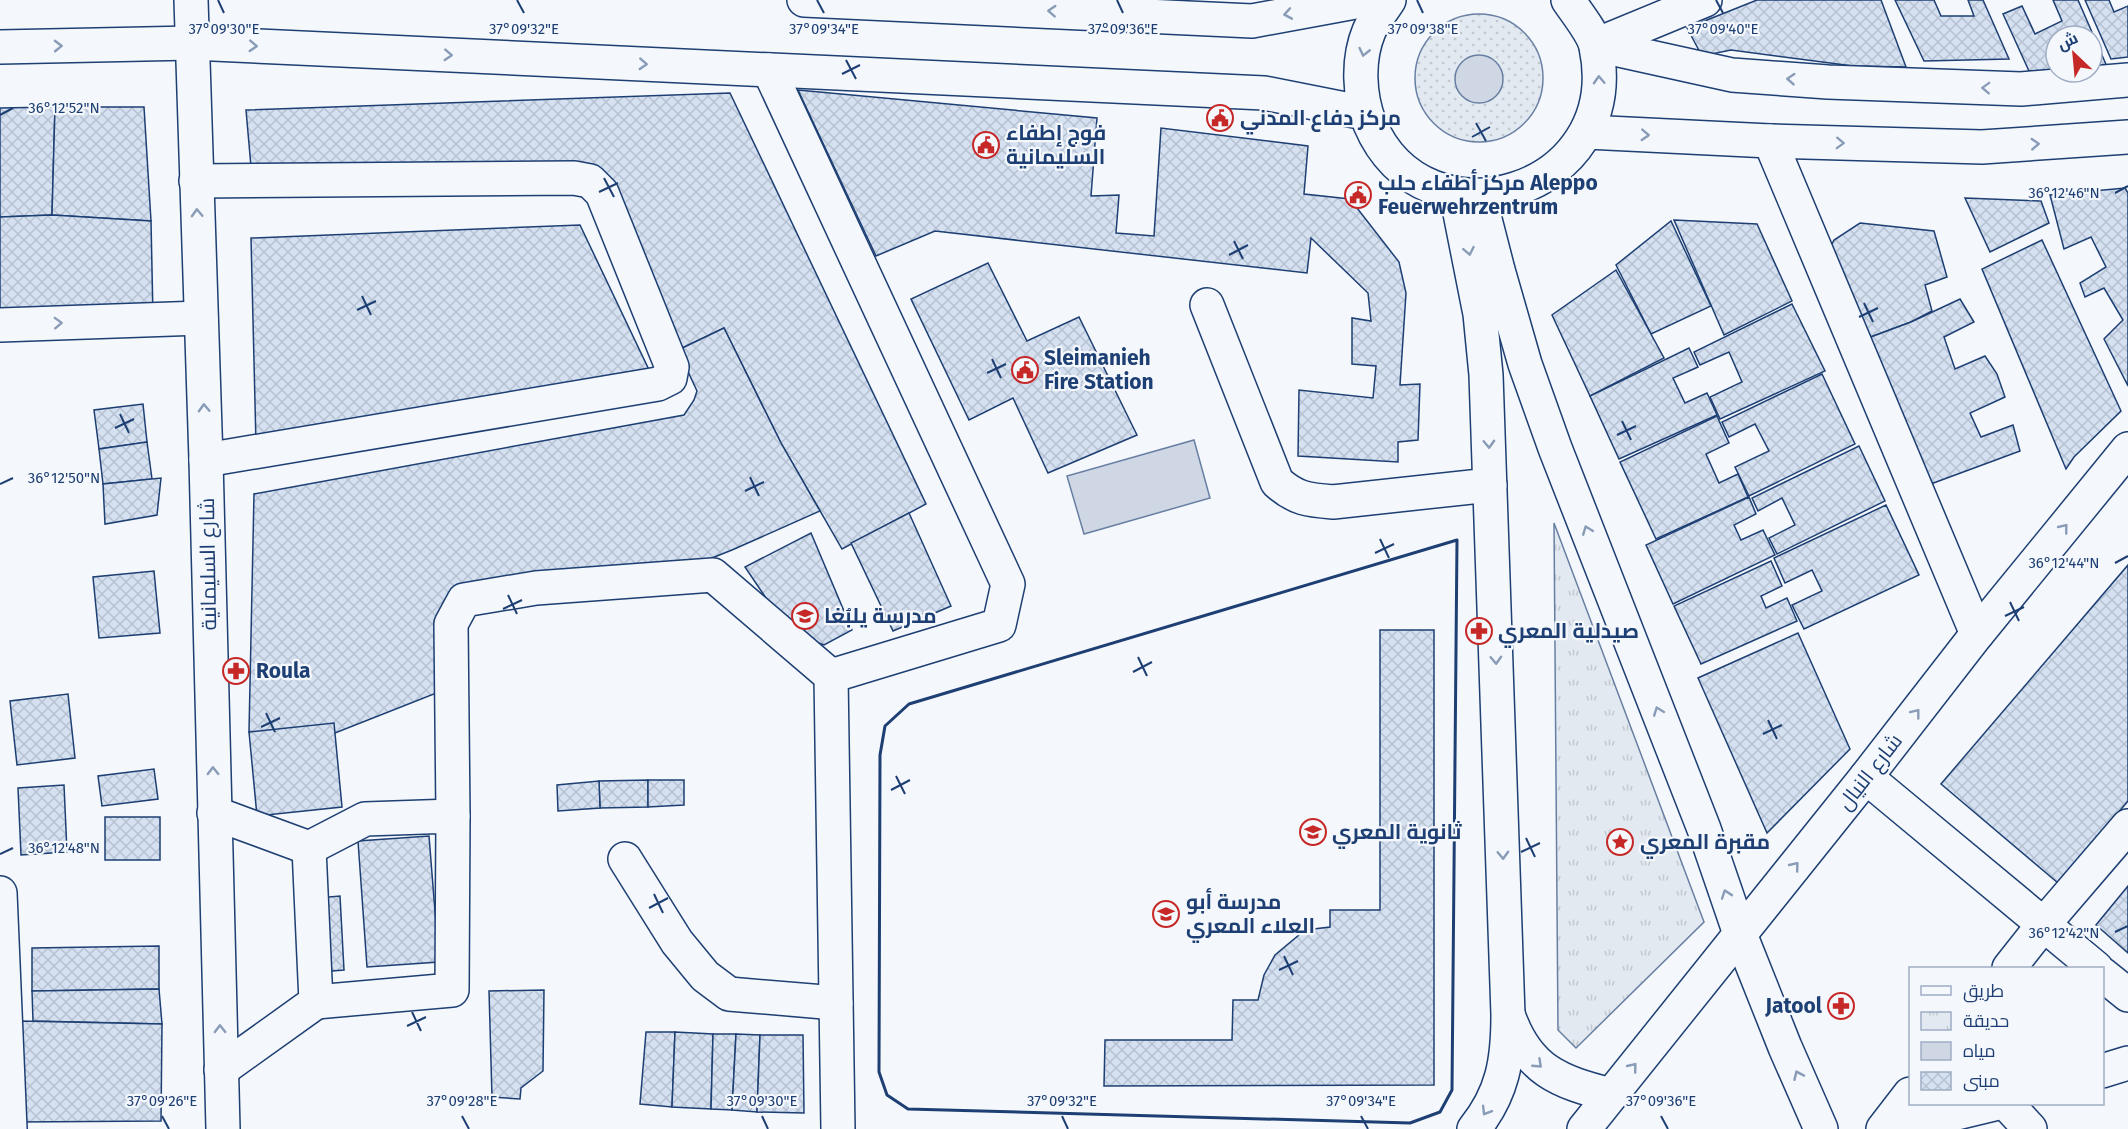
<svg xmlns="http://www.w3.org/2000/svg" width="2128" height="1129" font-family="'Fira Sans',Cairo,sans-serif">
	<defs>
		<pattern id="grass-dots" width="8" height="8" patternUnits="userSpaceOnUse" patternTransform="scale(1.5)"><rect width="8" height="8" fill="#e3e9f0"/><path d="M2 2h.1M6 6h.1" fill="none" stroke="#c2c9d1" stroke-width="1.8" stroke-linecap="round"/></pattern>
		<pattern id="park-tufts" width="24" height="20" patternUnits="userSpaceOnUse" patternTransform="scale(1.5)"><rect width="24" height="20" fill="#e3e9f0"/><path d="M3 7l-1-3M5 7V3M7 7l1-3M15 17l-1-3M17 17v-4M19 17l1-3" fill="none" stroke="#c2c9d1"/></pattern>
		<pattern id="building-cross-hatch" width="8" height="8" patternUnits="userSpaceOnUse" patternTransform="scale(1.5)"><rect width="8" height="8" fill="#d5e0f0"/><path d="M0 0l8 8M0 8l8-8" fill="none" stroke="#b6c1d1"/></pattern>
	</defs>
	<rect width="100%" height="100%" fill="#f4f7fb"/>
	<circle fill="url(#grass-dots)" stroke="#687fa3" stroke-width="1.5" cx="1479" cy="78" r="64"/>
	<path fill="url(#park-tufts)" stroke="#687fa3" stroke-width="1.5" d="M1554,523L1704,922L1576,1048L1558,1030Z"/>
	<g fill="#cfd7e4" stroke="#687fa3" stroke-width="1.5">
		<circle cx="1479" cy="79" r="24"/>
		<path d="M1194,440L1210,498L1084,534L1067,476Z"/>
	</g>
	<g fill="url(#building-cross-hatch)" stroke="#1d3f73" stroke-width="1.5">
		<path d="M1757,0H1881L1906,67L1853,66L1731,50L1702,56L1687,28Z"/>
		<path d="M1895,0H1934L1941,16H1974L1968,0H1983L2009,59L1924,61Z"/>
		<path d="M2053,0H2078L2108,69H2092V36H2056V70L2029,71L2003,14L2022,6L2035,34L2062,21Z"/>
		<path d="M2085,0H2109L2114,12L2128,6V57L2111,59Z"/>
		<path d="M798,90L1097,118L1091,196L1119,195L1116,233L1154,236L1161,128L1308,146L1304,194L1350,199L1399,262L1406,293L1400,385L1420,384L1418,440L1398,442V462L1298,456L1299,390L1373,398L1376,366L1352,364V318L1371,321L1368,293L1311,238L1307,273L935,231L876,256Z"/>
		<path d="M730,93L926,504L842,549L781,443L724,328L678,350L599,175L252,178L246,110Z"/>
		<path d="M55,107L52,215L0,217V108Z"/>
		<path d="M55,107H144L151,221L52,215Z"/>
		<path d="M2125,188L2128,193V386L2104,339L2123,320L2104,288L2085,297L2080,283L2106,267L2091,237L2064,249L2050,195Z"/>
		<path d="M1965,198L2041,201L2049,223L1990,252Z"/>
		<path d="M52,215L151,221L153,317L0,322V217Z"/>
		<path d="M1674,220L1757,224L1792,301L1724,335Z"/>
		<path d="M1671,221L1711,306L1651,334L1616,265Z"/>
		<path d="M1860,223L1934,231L1947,277L1925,285L1932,311L1911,322L1860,341L1827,254L1834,240Z"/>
		<path d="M580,225L650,372L256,444L251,238Z"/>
		<path d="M2042,240L2121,411L2074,457L2066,469L1982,269Z"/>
		<path d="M988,263L1027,341L1079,317L1137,435L1048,473L1013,398L969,420L911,299Z"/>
		<path d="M1616,270L1664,358L1590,396L1552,315Z"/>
		<path d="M1960,299L1974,322L1944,337L1955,369L1985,356L1997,374L2005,397L1970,413L1981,437L2013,425L2020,451L1920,488L1860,341L1911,322Z"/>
		<path d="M1792,304L1825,371L1720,419L1710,397L1742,382L1729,352L1700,365L1694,352Z"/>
		<path d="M724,328L781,443L820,511L732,550L669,575L445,619L439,692L335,733L249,732L254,494L684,415L694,400L697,391L678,350Z"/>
		<path d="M1689,348L1698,367L1673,378L1685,403L1707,393L1717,415L1619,459L1590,396Z"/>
		<path d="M1822,374L1855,444L1749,496L1735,467L1769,451L1755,424L1729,437L1722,422Z"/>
		<path d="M143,404L147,442L99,449L94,410Z"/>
		<path d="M1717,416L1729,443L1706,454L1719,483L1738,474L1748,497L1656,539L1620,462Z"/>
		<path d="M147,442L152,479L103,484L99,449Z"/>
		<path d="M1859,446L1885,501L1777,554L1769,538L1795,525L1782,498L1758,511L1752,498Z"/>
		<path d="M161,478L157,515L105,524L103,484Z"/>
		<path d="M1749,497L1756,514L1734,525L1741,540L1763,530L1775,555L1673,604L1646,545Z"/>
		<path d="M1886,505L1919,575L1804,629L1792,605L1822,591L1812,570L1785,583L1774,558Z"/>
		<path d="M909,513L951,606L893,631L851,543Z"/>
		<path d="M811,533L852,630L824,645L789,632L745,567Z"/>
		<path d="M1771,561L1782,586L1761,596L1766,608L1787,598L1797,621L1701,664L1674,606Z"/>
		<path d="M2128,565V801L2058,883L1941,784Z"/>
		<path d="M154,571L160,633L99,638L93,577Z"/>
		<path d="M1380,630H1434V1085L1104,1086L1105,1040H1232L1233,1000H1258L1264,975L1275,955L1305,930L1330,927V910H1380Z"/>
		<path d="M1798,633L1850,749L1767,833L1698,678Z"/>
		<path d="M68,694L75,758L17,765L10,701Z"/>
		<path d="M334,723L342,807L257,816L249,732Z"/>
		<path d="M154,769L158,799L102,806L98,776Z"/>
		<path d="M648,780V807L600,808L599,781Z"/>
		<path d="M648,780H684V805L648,807Z"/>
		<path d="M599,781L600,808L558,811L557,785Z"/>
		<path d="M64,785L67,852L21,855L18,788Z"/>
		<rect x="105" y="817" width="55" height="43"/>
		<path d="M429,836L439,962L367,967L358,841Z"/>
		<path d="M2128,886V953L2096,925Z"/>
		<path d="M340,896L344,970L307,973L306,899Z"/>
		<path d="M159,946V989L32,991V948Z"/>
		<path d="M159,989L162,1024L33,1021L32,991Z"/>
		<path d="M544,990L543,1071L521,1088L520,1099L492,1097L489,991Z"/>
		<path d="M19,1021L162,1024L161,1121L19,1122Z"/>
		<path d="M646,1032H675L672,1107L640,1104Z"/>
		<path d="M675,1032L713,1034L711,1109L672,1107Z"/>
		<path d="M713,1034H736L732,1110L711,1109Z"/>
		<path d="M736,1034L760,1035L757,1112L732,1110Z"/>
		<path d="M760,1035H803L804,1113L757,1112Z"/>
	</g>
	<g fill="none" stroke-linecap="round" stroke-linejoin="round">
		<defs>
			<g id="minor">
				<path d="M1596,45L1705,0"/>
				<path d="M769,70L1008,584L999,625L831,676"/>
				<path d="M1770,141L1977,634"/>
				<path d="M196,181L574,178L590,181L602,193L672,367L670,378L658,384L206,460"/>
				<path d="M1479,196L1498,270L1525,364L1555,448L1704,829L1740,934L1785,1047L1821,1129"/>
				<path d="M1457,198L1480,314L1486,375L1508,1015C1508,1060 1503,1093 1474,1129"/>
				<path d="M1207,305L1277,482C1296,499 1308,500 1333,502L1490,485"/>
				<path d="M0,325L201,318"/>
				<path d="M1866,777L2096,968"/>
				<path d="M214,813L309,848L316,1002L221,1070"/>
				<path d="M453,816L451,624L464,600L536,588L713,575L831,676L838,1129"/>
				<path d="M309,848L365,819L453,816L452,990L316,1002"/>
				<path d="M625,859L677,942L705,976L729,994L836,1003"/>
				<path d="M0,893L10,1129"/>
				<path d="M2009,968L2043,925L2128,826"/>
				<path d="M2102,974L2128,995"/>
				<path d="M1509,1017C1528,1070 1559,1082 1611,1095"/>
				<path d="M2102,1071L2128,1063"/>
				<path d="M2007,1104L2030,1129"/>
				<path d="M1584,1129L1866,777L1977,634L2128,449"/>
				<path d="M1883,1129L1910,1094"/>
				<path d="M1890,1129L1994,1104"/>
			</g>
			<g id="major">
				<path d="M191,0L206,460L223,1129"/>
				<path d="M804,0L1252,21L1366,0"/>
				<path d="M1389,0C1383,10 1374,20 1369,31C1357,60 1359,96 1370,124C1425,253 1627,194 1596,47C1594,34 1576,12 1568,0"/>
				<path d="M1596,45L1732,75L1828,82L2021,89L2128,80"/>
				<path d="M0,47L192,43L1264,93L1365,113"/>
				<path d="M1587,132L1770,141L1982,147L2128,137"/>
			</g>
		</defs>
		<use href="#minor" stroke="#1d3f73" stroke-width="36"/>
		<use href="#major" stroke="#1d3f73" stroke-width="36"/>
		<use href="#minor" stroke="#f4f7fb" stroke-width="33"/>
		<use href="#major" stroke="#f4f7fb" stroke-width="33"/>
		<path stroke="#1d3f73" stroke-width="3" d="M1457,540L1452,1090L1440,1112L1410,1123L908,1109L887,1095L879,1072L880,755L885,726L909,704Z"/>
	</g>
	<defs><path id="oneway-chevron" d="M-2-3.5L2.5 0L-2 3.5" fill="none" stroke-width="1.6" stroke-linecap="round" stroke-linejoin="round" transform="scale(1.5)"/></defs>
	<g stroke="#889bb7">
		<use href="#oneway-chevron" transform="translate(1052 11) rotate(-177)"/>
		<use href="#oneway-chevron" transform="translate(1288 14) rotate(170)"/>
		<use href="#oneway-chevron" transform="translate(58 46) rotate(-1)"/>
		<use href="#oneway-chevron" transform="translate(253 46) rotate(3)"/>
		<use href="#oneway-chevron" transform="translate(1364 52) rotate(103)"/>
		<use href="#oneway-chevron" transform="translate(448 55) rotate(3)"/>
		<use href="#oneway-chevron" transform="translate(643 64) rotate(3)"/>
		<use href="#oneway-chevron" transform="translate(1791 79) rotate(-176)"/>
		<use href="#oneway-chevron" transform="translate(1599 80) rotate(-93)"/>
		<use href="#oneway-chevron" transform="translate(1986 88) rotate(-178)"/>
		<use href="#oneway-chevron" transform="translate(1645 135) rotate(3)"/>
		<use href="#oneway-chevron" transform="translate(1840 143) rotate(2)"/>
		<use href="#oneway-chevron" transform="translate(2035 144) rotate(-3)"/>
		<use href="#oneway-chevron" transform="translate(197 213) rotate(-92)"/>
		<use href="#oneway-chevron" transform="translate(1469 251) rotate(79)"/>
		<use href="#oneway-chevron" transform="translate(58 323) rotate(-2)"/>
		<use href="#oneway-chevron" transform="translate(204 408) rotate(-92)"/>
		<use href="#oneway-chevron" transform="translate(1489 444) rotate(88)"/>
		<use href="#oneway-chevron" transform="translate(2064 528) rotate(-51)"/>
		<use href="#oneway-chevron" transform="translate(1587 530) rotate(-111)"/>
		<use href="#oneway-chevron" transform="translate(1496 660) rotate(88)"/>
		<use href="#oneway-chevron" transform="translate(1658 711) rotate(-111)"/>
		<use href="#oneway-chevron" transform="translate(1916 713) rotate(-52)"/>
		<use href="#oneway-chevron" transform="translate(213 771) rotate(-91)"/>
		<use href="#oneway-chevron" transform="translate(1503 855) rotate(88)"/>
		<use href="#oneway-chevron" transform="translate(1795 866) rotate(-51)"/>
		<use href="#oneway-chevron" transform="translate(1726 894) rotate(-109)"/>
		<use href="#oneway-chevron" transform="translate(220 1029) rotate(-91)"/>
		<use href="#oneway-chevron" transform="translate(1538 1064) rotate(43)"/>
		<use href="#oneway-chevron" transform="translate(1633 1067) rotate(-51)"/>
		<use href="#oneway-chevron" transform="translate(1798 1075) rotate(-114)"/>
		<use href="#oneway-chevron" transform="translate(1486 1111) rotate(121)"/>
	</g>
	<path fill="none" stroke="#1d3f73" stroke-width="2" d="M218,0L224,13M517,0L524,13M817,0L824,13M1117,0L1123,13M1417,0L1423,13M1716,0L1723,13M846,60L856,79M842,74L860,65M0,115L13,108M1476,123L1486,141M1472,137L1490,127M604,178L614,197M599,192L618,183M2115,193L2128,186M1234,241L1243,259M1229,255L1248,245M362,296L371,315M1864,303L1873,322M357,310L376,301M1859,317L1878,308M992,359L1001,378M987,373L1006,364M120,414L129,433M1622,421L1631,440M115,428L134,419M1617,435L1636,426M750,477L759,496M0,484L13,478M745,491L764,482M1380,539L1389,558M1375,553L1394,544M2115,563L2128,556M508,595L517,614M2010,602L2019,621M503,609L522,600M2005,616L2024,607M1138,657L1147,676M1133,672L1152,662M266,713L275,732M1768,720L1777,739M261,727L280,718M1763,734L1782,725M896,776L905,794M891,790L910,780M1526,838L1535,857M1521,852L1540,843M0,854L13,848M654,894L663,913M649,908L668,898M2115,932L2128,926M1284,956L1293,975M1279,970L1298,961M412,1012L421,1031M407,1026L426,1017M162,1116L169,1129M462,1116L469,1129M762,1116L768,1129M1062,1116L1068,1129M1361,1116L1368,1129M1661,1116L1668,1129"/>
	<defs>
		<symbol id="civic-ring" viewBox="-11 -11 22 22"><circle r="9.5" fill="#f4f7fb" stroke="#c62828" stroke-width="1.5"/><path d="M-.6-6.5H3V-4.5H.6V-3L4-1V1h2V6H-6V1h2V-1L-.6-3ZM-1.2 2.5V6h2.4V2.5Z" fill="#c62828"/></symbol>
		<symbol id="school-ring" viewBox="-11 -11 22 22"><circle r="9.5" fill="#f4f7fb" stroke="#c62828" stroke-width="1.5"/><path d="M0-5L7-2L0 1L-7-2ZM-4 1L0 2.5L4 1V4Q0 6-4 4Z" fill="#c62828"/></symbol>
		<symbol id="pharmacy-ring" viewBox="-11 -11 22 22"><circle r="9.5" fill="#f4f7fb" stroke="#c62828" stroke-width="1.5"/><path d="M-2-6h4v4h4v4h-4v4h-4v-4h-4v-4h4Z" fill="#c62828"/></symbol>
		<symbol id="sight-ring" viewBox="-11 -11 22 22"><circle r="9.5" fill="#f4f7fb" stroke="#c62828" stroke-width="1.5"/><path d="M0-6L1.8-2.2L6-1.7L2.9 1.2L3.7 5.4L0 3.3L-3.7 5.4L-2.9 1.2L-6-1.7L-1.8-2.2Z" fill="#c62828"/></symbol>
	</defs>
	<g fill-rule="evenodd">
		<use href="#civic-ring" x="1205" y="103" width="30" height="30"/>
		<use href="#civic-ring" x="971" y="130" width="30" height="30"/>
		<use href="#civic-ring" x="1343" y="180" width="30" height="30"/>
		<use href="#civic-ring" x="1010" y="355" width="30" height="30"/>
		<use href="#school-ring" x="790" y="601" width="30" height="30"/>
		<use href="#pharmacy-ring" x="1464" y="616" width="30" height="30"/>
		<use href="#pharmacy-ring" x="221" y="656" width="30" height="30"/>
		<use href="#school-ring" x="1298" y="817" width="30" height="30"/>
		<use href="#sight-ring" x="1605" y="827" width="30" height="30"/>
		<use href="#school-ring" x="1151" y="899" width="30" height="30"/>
		<use href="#pharmacy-ring" x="1826" y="991" width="30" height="30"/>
	</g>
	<g text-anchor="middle" stroke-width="4.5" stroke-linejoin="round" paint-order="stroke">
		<g font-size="21" font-weight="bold" fill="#1d3f73" stroke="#f4f7fb" text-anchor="start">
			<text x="1240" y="125">مركز دفاع المدني</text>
			<text x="1006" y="140">فوج إطفاء<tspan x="1006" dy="24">السليمانية</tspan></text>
			<text x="1378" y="190">مركز أطفاء حلب Aleppo<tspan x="1378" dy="24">Feuerwehrzentrum</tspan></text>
			<text x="1044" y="365">Sleimanieh<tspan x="1044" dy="24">Fire Station</tspan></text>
			<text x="824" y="623">مدرسة يلبُغا</text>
			<text x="1498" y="638">صيدلية المعري</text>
			<text x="256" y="678">Roula</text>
			<text x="1332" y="839">ثانوية المعري</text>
			<text x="1640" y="849">مقبرة المعري</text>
			<text x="1186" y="909">مدرسة أبو<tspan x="1186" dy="24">العلاء المعري</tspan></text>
			<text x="1822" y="1013" text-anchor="end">Jatool</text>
		</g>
		<g font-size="21" fill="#1d3f73" stroke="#f4f7fb">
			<text transform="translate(208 564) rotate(-91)" y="7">شارع السليمانية</text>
			<text transform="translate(1870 772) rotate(-52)" y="7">شارع النيال</text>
		</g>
	</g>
	<g font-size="15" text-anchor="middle" fill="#1d3f73" stroke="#f4f7fb" stroke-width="4.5" stroke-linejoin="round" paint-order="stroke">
		<text x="224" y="34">37°09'30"E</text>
		<text x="524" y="34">37°09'32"E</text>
		<text x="1123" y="34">37°09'36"E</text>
		<text x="1423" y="34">37°09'38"E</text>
		<text x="824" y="34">37°09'34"E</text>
		<text x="1723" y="34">37°09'40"E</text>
		<text x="64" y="113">36°12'52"N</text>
		<text x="2064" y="198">36°12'46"N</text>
		<text x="64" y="483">36°12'50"N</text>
		<text x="2064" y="568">36°12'44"N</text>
		<text x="64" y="853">36°12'48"N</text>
		<text x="2064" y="938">36°12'42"N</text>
		<text x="162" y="1106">37°09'26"E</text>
		<text x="462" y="1106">37°09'28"E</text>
		<text x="762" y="1106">37°09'30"E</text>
		<text x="1062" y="1106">37°09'32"E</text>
		<text x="1361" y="1106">37°09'34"E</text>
		<text x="1661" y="1106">37°09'36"E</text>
	</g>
	<rect x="1909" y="967" width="195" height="138" fill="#f4f7fb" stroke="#9eadc5" stroke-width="1.5"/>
	<rect x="1921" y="986" width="30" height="9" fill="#f4f7fb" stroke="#9eadc5" stroke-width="1.5"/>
	<text x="1963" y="997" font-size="18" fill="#1d3f73">طريق</text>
	<rect x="1921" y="1012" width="30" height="18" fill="url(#park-tufts)" stroke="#9eadc5" stroke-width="1.5"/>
	<text x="1963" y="1027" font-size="18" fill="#1d3f73">حديقة</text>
	<rect x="1921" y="1042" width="30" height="18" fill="#cfd7e4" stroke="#9eadc5" stroke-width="1.5"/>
	<text x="1963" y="1057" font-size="18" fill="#1d3f73">مياه</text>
	<rect x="1921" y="1072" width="30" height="18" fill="url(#building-cross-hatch)" stroke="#9eadc5" stroke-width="1.5"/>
	<text x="1963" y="1087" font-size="18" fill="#1d3f73">مبنى</text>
	<g transform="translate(2074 54) rotate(334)"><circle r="28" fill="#f4f7fb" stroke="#9eadc5" stroke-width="1.5"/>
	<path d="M0-4.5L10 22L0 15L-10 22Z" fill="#c62828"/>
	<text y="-9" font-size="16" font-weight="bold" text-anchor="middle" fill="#1d3f73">ش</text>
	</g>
</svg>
